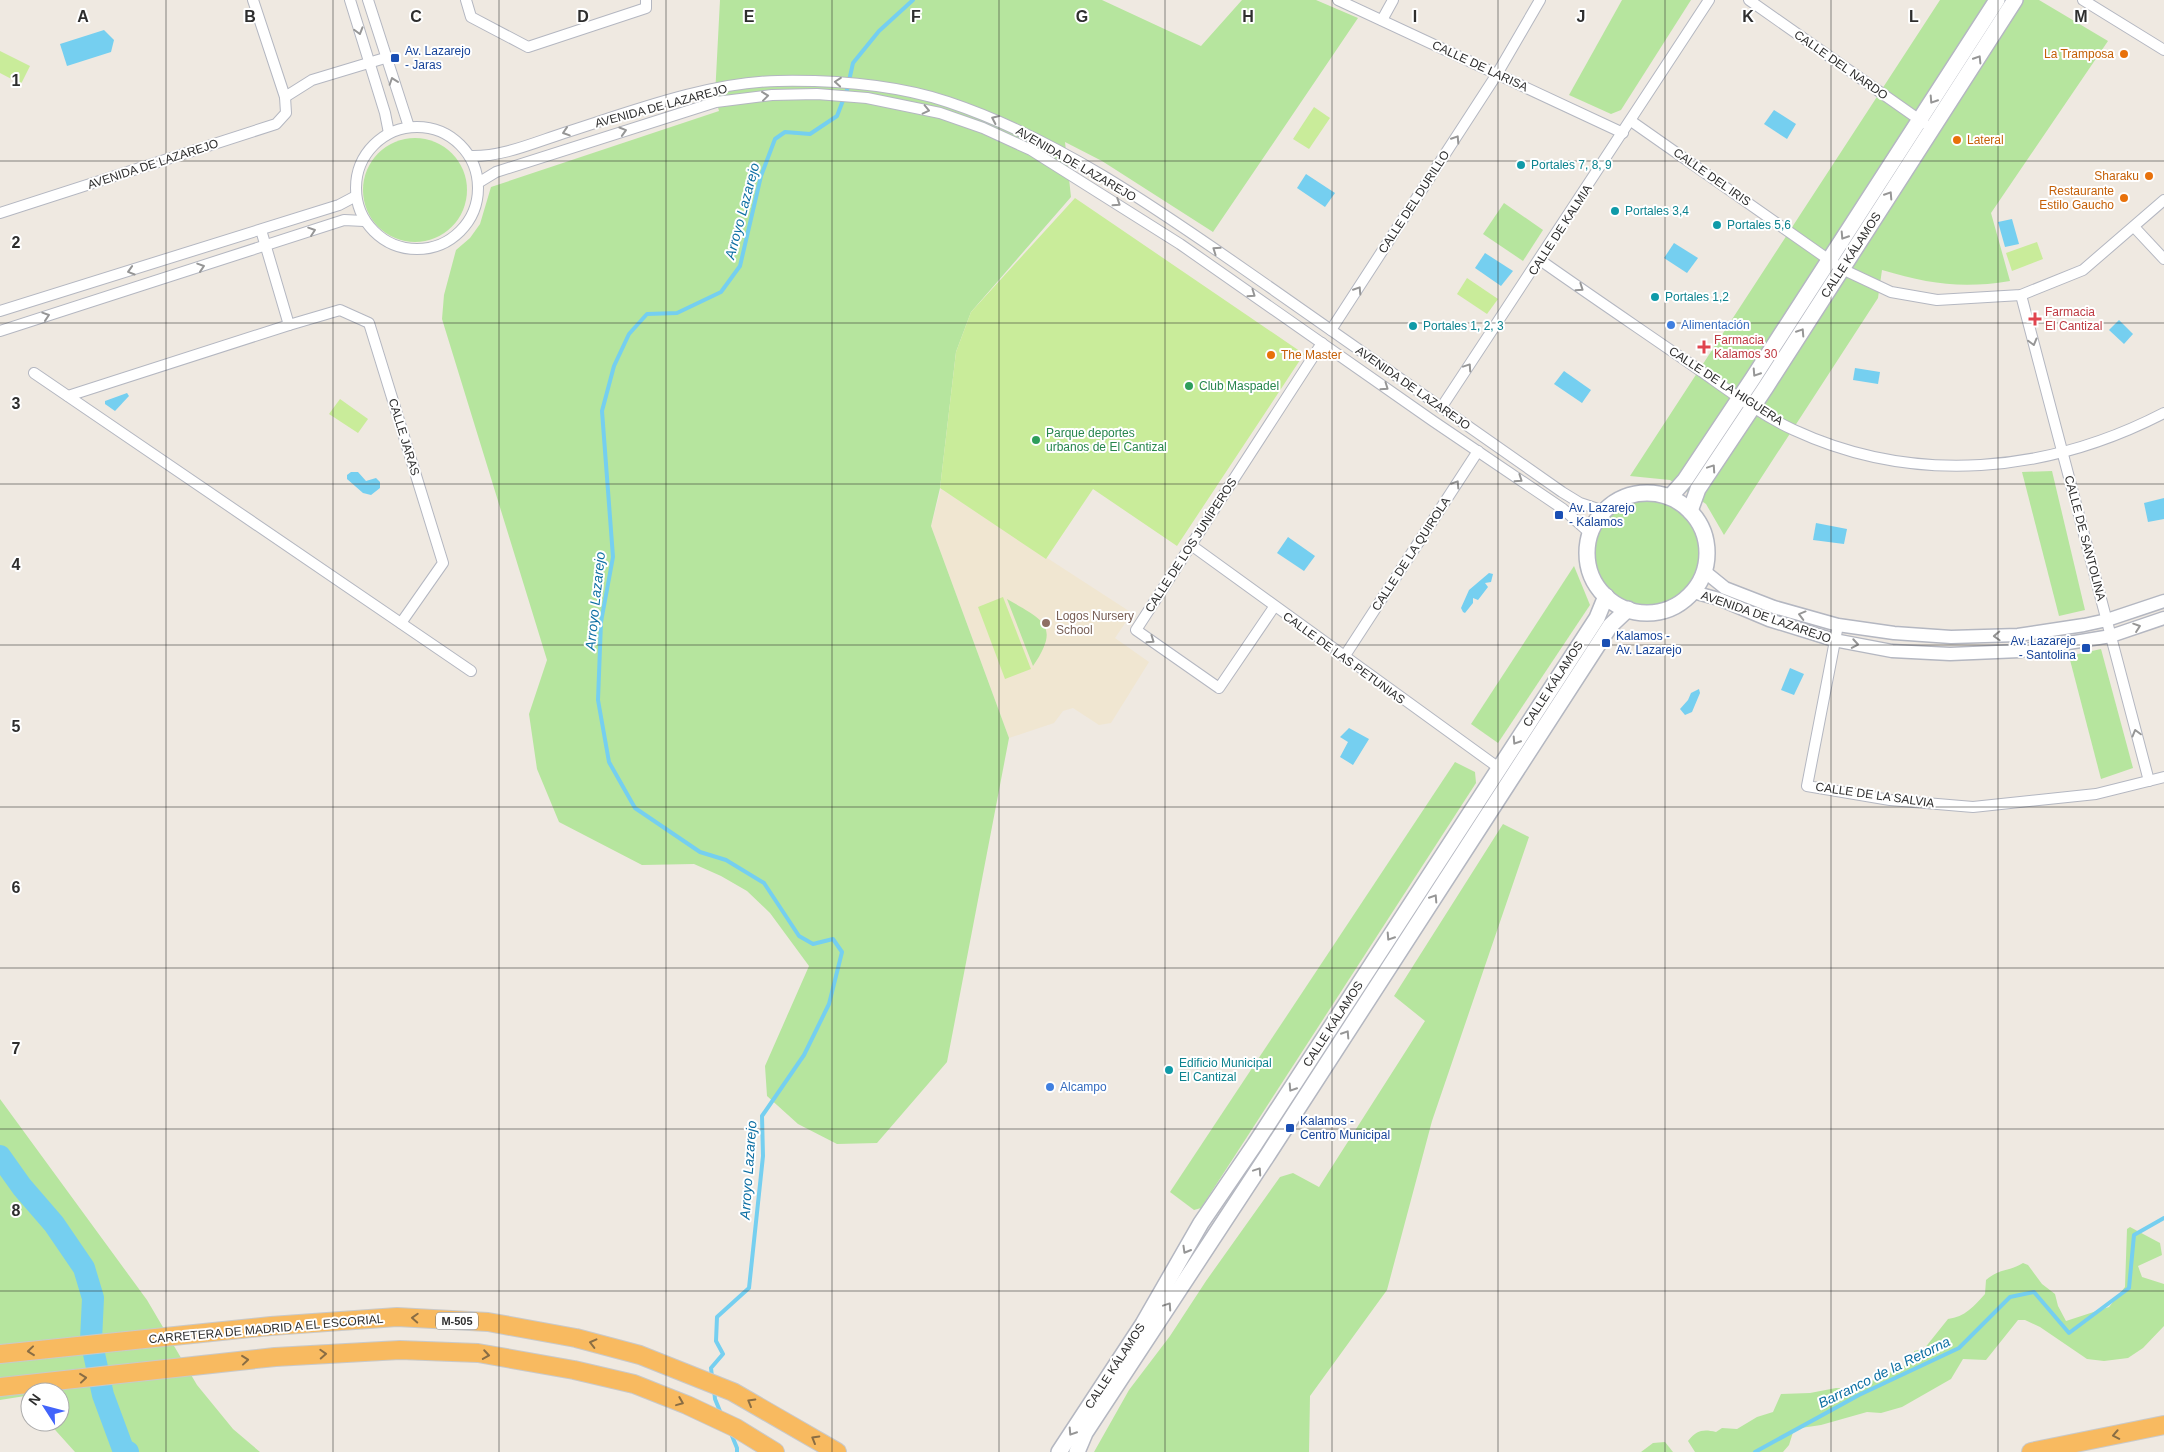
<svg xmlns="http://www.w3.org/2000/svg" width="2164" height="1452" font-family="Arial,sans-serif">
	<rect width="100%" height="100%" fill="#efe9e1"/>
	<path fill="#f0e6d1" d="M941,489L1132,613L1115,638L1149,662L1111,723L1099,725L1073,708L1063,711L1054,723L1009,738L931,526Z"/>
	<g fill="#b6e59e">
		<path d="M720,0H1102L1201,46L1242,0H1316L1358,18L1213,232L1102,161L1065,142L1071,197L971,312L956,352L940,488L931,526L1009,738L947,1062L877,1143L837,1144L798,1124L767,1096L765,1066L809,966L770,913L747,891L721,876L694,864L642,865L559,822L537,769L529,714L547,660L442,319L444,295L456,250L470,238L480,224L491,187L719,111L715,96Z"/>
		<path d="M1622,0H1691L1621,110L1611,114L1569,95Z"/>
		<path d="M1940,0H2039L2108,41L1991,213L2010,281C1962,289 1929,284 1882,270L1878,298L1724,535L1706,504L1670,480L1630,476Z"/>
		<circle cx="415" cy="190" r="52"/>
		<path d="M1504,203L1543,230L1523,261L1483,234Z"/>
		<path d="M2052,471L2085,610L2059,616L2022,472Z"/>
		<circle cx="1647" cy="553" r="54"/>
		<path d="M1574,566L1590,605L1498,743L1471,724Z"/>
		<path d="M1007,599C1043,620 1061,625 1033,666Z"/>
		<path d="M2101,649L2133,768L2101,779L2069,656Z"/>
		<path d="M1455,762L1475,772L1476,783L1201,1208L1194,1210L1170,1192Z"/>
		<path d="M1503,824L1529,837L1432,1121L1387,1290L1310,1396L1309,1452H1094L1129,1390L1170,1336L1206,1281L1280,1177L1293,1173L1319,1187L1425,1021L1394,996Z"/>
		<path d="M0,1099L147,1300L197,1385L233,1429L260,1452H75L48,1422H60V1392H30V1402L25,1396L0,1400Z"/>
		<path d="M2130,1227L2160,1243L2162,1255L2138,1266L2142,1277L2164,1284V1326L2143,1348L2128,1358L2104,1361L2087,1359L2040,1327L2025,1320H2018L1986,1360L1963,1359L1951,1379L1902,1407L1881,1413L1867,1412L1821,1425L1794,1429L1789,1445L1783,1452H1695L1688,1441C1697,1430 1703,1429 1716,1432L1722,1428L1737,1429L1757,1417L1773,1412L1781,1394L1810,1393L1836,1388L1853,1389L1903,1367L1914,1359V1351L1924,1349L1948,1319C1965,1317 1974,1306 1985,1294L1986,1280C2000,1268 2008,1272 2023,1263L2028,1265L2042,1284L2055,1294L2058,1306L2066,1321L2109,1307L2125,1287L2127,1229Z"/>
		<path d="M1665,1442L1673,1452H1641L1653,1443Z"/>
	</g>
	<g fill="#c9ec9a">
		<path d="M0,51L30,66L21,84L0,73Z"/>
		<path d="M1314,107L1330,118L1309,149L1293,139Z"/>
		<path d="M1075,198L1304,354L1177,546L1093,489L1046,559L940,488L956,352L971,312Z"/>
		<path d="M2037,242L2043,259L2012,271L2006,253Z"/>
		<path d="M1467,278L1498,299L1487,314L1457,294Z"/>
		<path d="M340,399L368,419L358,433L329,414Z"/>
		<path d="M1003,597L1031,669L1005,679L978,607Z"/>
	</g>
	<g fill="#75cff0">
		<path d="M104,30L114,40L111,52L67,66L60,44Z"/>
		<path d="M1774,110L1796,124L1787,139L1764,124Z"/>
		<path d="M1306,174L1335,193L1325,207L1297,188Z"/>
		<path d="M2012,219L2019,244L2005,247L1998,222Z"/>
		<path d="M1674,243L1698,258L1687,273L1664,258Z"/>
		<path d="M1485,253L1513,271L1501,286L1475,268Z"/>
		<path d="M2119,320L2133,334L2124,344L2109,330Z"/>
		<path d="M1855,368L1880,372L1878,384L1853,380Z"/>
		<path d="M1564,371L1591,390L1582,403L1554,384Z"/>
		<path d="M127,393L129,396L115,411L105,404V401Z"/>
		<path d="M351,472H358L366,481L376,478L380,482V488L371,495L363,493L347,479V475Z"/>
		<path d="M2164,498V519L2148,522L2144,503Z"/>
		<path d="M1816,523L1847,529L1844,544L1813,540Z"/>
		<path d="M1288,537L1315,556L1304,571L1277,553Z"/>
		<path d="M1489,573L1493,574L1491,582L1485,583L1488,587L1478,600L1473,598V603L1465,613L1463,612L1461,608L1469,590Z"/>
		<path d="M1790,668L1804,674L1794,695L1781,690Z"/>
		<path d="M1699,689L1700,693L1692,712L1685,715L1680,709L1688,700L1691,693Z"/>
		<path d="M1349,728L1369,739L1353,765L1340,757L1348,742L1340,737Z"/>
	</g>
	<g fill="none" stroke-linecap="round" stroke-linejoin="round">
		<g stroke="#75cff0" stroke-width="4">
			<path d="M712,1377L711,1368L723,1354L716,1341L717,1317L749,1288L763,1156L762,1116L804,1055L829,1004L842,952L833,939L813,944L799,936L764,883L726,860L700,852L635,808L609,762L598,700L601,622L613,557L602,411L614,366L629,334L647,314L677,313L721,292L740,266L761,176L775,139L785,132L810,134L837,116L847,90L853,63L879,31L913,0"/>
			<path d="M714,1389L715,1399L722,1416"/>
			<path d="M730,1431L737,1448V1452"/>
			<path d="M1755,1452L1859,1395L1959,1348L2010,1297L2034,1292L2069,1333L2129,1288L2134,1235L2164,1218"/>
		</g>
		<path stroke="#75cff0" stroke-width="22" d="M0,1156L22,1187L54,1224L84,1268L93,1298L91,1340L103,1395L123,1449L128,1452"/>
		<defs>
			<g id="minor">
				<path d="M253,0L285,97L312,80L385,58"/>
				<path d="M350,0L385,113L389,133"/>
				<path d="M368,0L409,127"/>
				<path d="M466,0L471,17L528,47L646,8V0"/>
				<path d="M1338,0L1623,133"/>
				<path d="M1749,0L1924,123"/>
				<path d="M2083,0L2164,50"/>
				<path d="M1382,20L1393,0"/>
				<path d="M1631,121L1842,269L1891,292L1937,300L2021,295L2083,270L2164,200"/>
				<circle cx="417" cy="188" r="61"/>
				<path d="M470,156C502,157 533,143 564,133C630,112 709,82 778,81C835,80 893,84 948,102C1065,141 1170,218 1271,288C1368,356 1465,424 1562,492L1580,503L1604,511"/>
				<path d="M478,183L496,172L716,102L772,95L817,94L867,98L940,113L983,128L1031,150L1180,244L1433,421L1563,509L1591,534"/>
				<path d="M0,213L276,124L286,113L285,97"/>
				<path d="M2135,228L2164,259"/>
				<path d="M1540,260C1591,296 1643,331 1695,367C1727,389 1759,414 1794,430C1915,486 2048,473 2164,413"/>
				<path d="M2021,295L2149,781"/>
				<path d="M0,311L339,205L356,196"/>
				<path d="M289,325L340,310L369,323L443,563L401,623"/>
				<path d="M1331,330L1497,74L1540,0"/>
				<path d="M0,331L344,220L364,221"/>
				<path d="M34,373L471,671"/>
				<path d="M68,396L289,325L261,230"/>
				<path d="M1441,408L1709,0"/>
				<path d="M1191,545L1499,768"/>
				<path d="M1274,607L1219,688L1136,630L1322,343"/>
				<path d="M1838,625L1807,786L1890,800L1973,807L2096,794L2164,777"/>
				<path d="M1344,657L1478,451"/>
			</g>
			<g id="tertiary">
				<path d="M1704,571L1725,588L1774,607L1838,625L1894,633L1951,637L2018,635L2084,625L2107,620L2164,601"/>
				<path d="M1693,592L1719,599L1769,620L1834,640L1892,651L1950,654L2020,651L2111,636L2164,618"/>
			</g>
			<g id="secondary">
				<circle cx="1647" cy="553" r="60"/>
				<path d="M1670,497L1685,480L1753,378L1997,0"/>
				<path d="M1690,511L1698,489L1766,387L2015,0"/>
				<path d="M1059,1452L1143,1324L1201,1223L1255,1144L1597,618L1606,596"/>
				<path d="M1077,1452L1085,1433L1269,1153L1610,626L1628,609"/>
			</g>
			<g id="trunk">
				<path d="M0,1354L271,1326L397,1317L488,1322L576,1338L640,1355L733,1392L837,1452"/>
				<path d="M0,1387L275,1357L400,1350L478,1353L574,1370L634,1384L687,1405L736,1428L775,1452"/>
				<path d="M2031,1452L2164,1425"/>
			</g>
		</defs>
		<use href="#minor" stroke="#b4b7c1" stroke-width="12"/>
		<use href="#tertiary" stroke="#b4b7c1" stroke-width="15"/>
		<use href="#secondary" stroke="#b4b7c1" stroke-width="18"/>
		<use href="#trunk" stroke="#c9c9c9" stroke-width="20"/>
		<use href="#minor" stroke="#fff" stroke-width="10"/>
		<use href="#tertiary" stroke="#fff" stroke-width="12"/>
		<use href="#secondary" stroke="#fff" stroke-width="15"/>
		<use href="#trunk" stroke="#f8ba60" stroke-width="18"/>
	</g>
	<defs><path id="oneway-chevron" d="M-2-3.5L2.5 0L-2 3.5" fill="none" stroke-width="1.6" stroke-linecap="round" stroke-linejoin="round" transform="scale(1.25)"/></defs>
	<g stroke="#969696">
		<use href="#oneway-chevron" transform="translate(359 31) rotate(74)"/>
		<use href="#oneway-chevron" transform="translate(1978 59) rotate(-58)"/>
		<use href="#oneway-chevron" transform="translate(393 81) rotate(-109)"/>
		<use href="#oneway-chevron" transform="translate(838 82) rotate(-175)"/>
		<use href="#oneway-chevron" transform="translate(765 96) rotate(-7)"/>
		<use href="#oneway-chevron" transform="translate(1933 100) rotate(123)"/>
		<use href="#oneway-chevron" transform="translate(926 110) rotate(13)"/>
		<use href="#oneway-chevron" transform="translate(995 119) rotate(-155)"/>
		<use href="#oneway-chevron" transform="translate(623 131) rotate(-17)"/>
		<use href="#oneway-chevron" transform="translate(566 132) rotate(162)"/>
		<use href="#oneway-chevron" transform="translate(1456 139) rotate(-57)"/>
		<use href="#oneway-chevron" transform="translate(1889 195) rotate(-57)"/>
		<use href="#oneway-chevron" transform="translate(1117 203) rotate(33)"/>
		<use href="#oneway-chevron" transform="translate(312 231) rotate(-19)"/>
		<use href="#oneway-chevron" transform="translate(1844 236) rotate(123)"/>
		<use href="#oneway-chevron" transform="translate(1216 250) rotate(-145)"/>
		<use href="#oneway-chevron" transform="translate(201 267) rotate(-18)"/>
		<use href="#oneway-chevron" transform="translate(131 271) rotate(163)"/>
		<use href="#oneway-chevron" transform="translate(1580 288) rotate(34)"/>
		<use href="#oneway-chevron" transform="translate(1358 290) rotate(-57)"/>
		<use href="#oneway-chevron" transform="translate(1252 294) rotate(35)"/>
		<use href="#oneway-chevron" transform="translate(46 316) rotate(-18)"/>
		<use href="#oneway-chevron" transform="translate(1801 332) rotate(-57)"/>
		<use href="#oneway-chevron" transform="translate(2033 342) rotate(75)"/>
		<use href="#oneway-chevron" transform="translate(1468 367) rotate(-56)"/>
		<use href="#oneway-chevron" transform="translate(1756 373) rotate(123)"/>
		<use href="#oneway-chevron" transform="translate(1385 387) rotate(35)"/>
		<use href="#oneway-chevron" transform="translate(1712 468) rotate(-56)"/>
		<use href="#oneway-chevron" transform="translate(1519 479) rotate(34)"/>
		<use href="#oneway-chevron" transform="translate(1456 484) rotate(-57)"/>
		<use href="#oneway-chevron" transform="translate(1802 615) rotate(-165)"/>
		<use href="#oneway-chevron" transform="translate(2137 627) rotate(-19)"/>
		<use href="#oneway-chevron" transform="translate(1997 636) rotate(178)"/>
		<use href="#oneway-chevron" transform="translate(1151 640) rotate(35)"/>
		<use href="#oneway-chevron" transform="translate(1855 644) rotate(10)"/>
		<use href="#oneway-chevron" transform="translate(2136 733) rotate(-105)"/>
		<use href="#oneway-chevron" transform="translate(1516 741) rotate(123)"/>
		<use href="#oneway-chevron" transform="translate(1434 898) rotate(-57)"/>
		<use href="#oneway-chevron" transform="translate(1390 937) rotate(123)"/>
		<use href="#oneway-chevron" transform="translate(1346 1034) rotate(-57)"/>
		<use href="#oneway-chevron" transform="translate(1292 1088) rotate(123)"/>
		<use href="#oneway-chevron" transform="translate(1258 1171) rotate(-56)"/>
		<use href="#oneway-chevron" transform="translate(1186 1250) rotate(120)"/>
		<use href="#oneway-chevron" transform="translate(1168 1306) rotate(-56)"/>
		<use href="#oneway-chevron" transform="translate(1072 1432) rotate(123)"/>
	</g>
	<g stroke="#896d44">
		<use href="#oneway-chevron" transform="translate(415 1318) rotate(-177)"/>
		<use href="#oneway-chevron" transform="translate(593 1343) rotate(-166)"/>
		<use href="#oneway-chevron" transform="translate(31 1351) rotate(174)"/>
		<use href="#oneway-chevron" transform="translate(323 1354) rotate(-3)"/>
		<use href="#oneway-chevron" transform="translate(486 1355) rotate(9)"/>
		<use href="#oneway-chevron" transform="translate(245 1360) rotate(-6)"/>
		<use href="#oneway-chevron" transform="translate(83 1378) rotate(-6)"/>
		<use href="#oneway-chevron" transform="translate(680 1402) rotate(22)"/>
		<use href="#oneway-chevron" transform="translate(751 1402) rotate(-150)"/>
		<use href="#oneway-chevron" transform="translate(2116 1435) rotate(169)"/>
		<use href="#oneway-chevron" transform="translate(815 1439) rotate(-150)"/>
	</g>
	<path fill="none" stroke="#2e2e2e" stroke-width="1" stroke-opacity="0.55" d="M166,0V1452M333,0V1452M499,0V1452M666,0V1452M832,0V1452M999,0V1452M1165,0V1452M1332,0V1452M1498,0V1452M1665,0V1452M1831,0V1452M1998,0V1452M0,161H2164M0,323H2164M0,484H2164M0,645H2164M0,807H2164M0,968H2164M0,1129H2164M0,1291H2164"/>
	<g fill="#e8710a" stroke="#fff" stroke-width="2">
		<circle cx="2124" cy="54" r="5"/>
		<circle cx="1957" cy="140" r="5"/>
		<circle cx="2149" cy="176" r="5"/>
		<circle cx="2124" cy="198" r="5"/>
		<circle cx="1271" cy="355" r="5"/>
	</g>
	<g fill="#1a4fb4" stroke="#fff" stroke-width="2">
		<rect x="390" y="53" width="10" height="10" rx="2.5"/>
		<rect x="1554" y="510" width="10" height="10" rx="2.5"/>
		<rect x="1601" y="638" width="10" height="10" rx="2.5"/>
		<rect x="2081" y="643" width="10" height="10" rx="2.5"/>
		<rect x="1285" y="1123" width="10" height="10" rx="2.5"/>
	</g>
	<g fill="#0f9aa8" stroke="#fff" stroke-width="2">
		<circle cx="1521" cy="165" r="5"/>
		<circle cx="1615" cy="211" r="5"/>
		<circle cx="1717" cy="225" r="5"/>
		<circle cx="1655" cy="297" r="5"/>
		<circle cx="1413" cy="326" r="5"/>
		<circle cx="1169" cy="1070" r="5"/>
	</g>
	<g fill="#e0444e" stroke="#fff" stroke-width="2">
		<path d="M2032.5 311.5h5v5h5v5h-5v5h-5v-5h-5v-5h5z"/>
		<path d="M1701.5 339.5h5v5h5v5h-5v5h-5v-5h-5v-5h5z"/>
	</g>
	<g fill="#3f7fe0" stroke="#fff" stroke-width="2">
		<circle cx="1671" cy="325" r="5"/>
		<circle cx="1050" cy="1087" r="5"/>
	</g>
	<g fill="#2e9e5b" stroke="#fff" stroke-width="2">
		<circle cx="1189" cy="386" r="5"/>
		<circle cx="1036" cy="440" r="5"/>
	</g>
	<circle fill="#8d6e63" stroke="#fff" stroke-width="2" cx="1046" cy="623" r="5"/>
	<g text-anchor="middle" stroke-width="4" stroke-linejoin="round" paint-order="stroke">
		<rect fill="#fff" stroke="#6d6d6d" stroke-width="1" x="436" y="1312.5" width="42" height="17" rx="4"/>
		<g font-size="11" font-weight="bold" fill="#2e2e2e">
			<text x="457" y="1325">M-505</text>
		</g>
		<g font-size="12" fill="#164399" stroke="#fff" text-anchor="start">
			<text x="405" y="55">Av. Lazarejo<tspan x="405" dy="14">- Jaras</tspan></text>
			<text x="1569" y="512">Av. Lazarejo<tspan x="1569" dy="14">- Kalamos</tspan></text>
			<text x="1616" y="640">Kalamos -<tspan x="1616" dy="14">Av. Lazarejo</tspan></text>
			<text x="2076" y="645" text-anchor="end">Av. Lazarejo<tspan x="2076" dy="14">- Santolina</tspan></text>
			<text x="1300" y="1125">Kalamos -<tspan x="1300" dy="14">Centro Municipal</tspan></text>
		</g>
		<g font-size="12" fill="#c56008" stroke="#fff" text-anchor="end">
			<text x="2114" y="58">La Tramposa</text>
			<text x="1967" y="144" text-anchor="start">Lateral</text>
			<text x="2139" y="180">Sharaku</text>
			<text x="2114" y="195">Restaurante<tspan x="2114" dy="14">Estilo Gaucho</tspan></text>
			<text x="1281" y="359" text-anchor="start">The Master</text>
		</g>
		<g font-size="12" fill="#2e2e2e" stroke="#fff">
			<text transform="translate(1841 65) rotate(35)" y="4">CALLE DEL NARDO</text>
			<text transform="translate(1480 66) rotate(25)" y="4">CALLE DE LARISA</text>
			<text transform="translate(661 106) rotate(-15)" y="4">AVENIDA DE LAZAREJO</text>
			<text transform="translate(153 164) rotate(-18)" y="4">AVENIDA DE LAZAREJO</text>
			<text transform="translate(1076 164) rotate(30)" y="4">AVENIDA DE LAZAREJO</text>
			<text transform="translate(1712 177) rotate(35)" y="4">CALLE DEL IRIS</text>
			<text transform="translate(1414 202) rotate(-57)" y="4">CALLE DEL DURILLO</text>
			<text transform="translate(1560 230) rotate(-57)" y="4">CALLE DE KALMIA</text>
			<text transform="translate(1851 255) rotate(-57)" y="4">CALLE KÁLAMOS</text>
			<text transform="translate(1726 386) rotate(33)" y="4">CALLE DE LA HIGUERA</text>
			<text transform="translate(1413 388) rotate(35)" y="4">AVENIDA DE LAZAREJO</text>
			<text transform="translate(404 437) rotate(73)" y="4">CALLE JARAS</text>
			<text transform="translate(2085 538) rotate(75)" y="4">CALLE DE SANTOLINA</text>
			<text transform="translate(1191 545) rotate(-57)" y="4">CALLE DE LOS JUNÍPEROS</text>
			<text transform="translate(1411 554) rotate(-57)" y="4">CALLE DE LA QUIROLA</text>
			<text transform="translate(1766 617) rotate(19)" y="4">AVENIDA DE LAZAREJO</text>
			<text transform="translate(1344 658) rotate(36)" y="4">CALLE DE LAS PETUNIAS</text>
			<text transform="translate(1553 684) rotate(-57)" y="4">CALLE KÁLAMOS</text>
			<text transform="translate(1875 795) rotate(8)" y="4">CALLE DE LA SALVIA</text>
			<text transform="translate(1333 1024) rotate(-57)" y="4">CALLE KÁLAMOS</text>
			<text transform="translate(266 1329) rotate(-5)" y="4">CARRETERA DE MADRID A EL ESCORIAL</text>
			<text transform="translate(1115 1366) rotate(-57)" y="4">CALLE KÁLAMOS</text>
		</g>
		<g font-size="12" fill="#0d838f" stroke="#fff" text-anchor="start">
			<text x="1531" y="169">Portales 7, 8, 9</text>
			<text x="1625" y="215">Portales 3,4</text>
			<text x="1727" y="229">Portales 5,6</text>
			<text x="1665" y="301">Portales 1,2</text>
			<text x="1423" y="330">Portales 1, 2, 3</text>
			<text x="1179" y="1067">Edificio Municipal<tspan x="1179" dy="14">El Cantizal</tspan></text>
		</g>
		<g font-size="12" fill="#be3a42" stroke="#fff" text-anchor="start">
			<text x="2045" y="316">Farmacia<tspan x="2045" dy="14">El Cantizal</tspan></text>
			<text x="1714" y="344">Farmacia<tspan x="1714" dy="14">Kalamos 30</tspan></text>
		</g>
		<g font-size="12" fill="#366cbe" stroke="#fff" text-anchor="start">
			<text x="1681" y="329">Alimentación</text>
			<text x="1060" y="1091">Alcampo</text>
		</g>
		<g font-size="12" fill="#27864d" stroke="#fff" text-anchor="start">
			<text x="1199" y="390">Club Maspadel</text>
			<text x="1046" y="437">Parque deportes<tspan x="1046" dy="14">urbanos de El Cantizal</tspan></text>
		</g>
		<g font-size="12" fill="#785e54" stroke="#fff" text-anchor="start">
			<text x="1056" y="620">Logos Nursery<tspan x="1056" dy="14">School</tspan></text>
		</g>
		<g font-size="14" font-style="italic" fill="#0d6fa3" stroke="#fff">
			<text transform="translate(742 211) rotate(-75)" y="5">Arroyo Lazarejo</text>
			<text transform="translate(595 601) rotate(-84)" y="5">Arroyo Lazarejo</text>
			<text transform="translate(748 1170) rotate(-86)" y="5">Arroyo Lazarejo</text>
			<text transform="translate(1884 1372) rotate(-26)" y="5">Barranco de la Retorna</text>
		</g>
	</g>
	<g font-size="16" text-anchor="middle" font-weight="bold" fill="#2e2e2e" stroke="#fff" stroke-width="4" stroke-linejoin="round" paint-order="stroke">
		<text x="83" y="22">A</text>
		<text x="250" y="22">B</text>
		<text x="416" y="22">C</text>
		<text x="583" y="22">D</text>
		<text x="749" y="22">E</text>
		<text x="916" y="22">F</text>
		<text x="1082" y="22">G</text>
		<text x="1248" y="22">H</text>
		<text x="1415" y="22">I</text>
		<text x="1581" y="22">J</text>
		<text x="1748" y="22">K</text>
		<text x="1914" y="22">L</text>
		<text x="2081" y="22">M</text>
		<text x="16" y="86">1</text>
		<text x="16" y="248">2</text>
		<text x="16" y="409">3</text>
		<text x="16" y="570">4</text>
		<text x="16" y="732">5</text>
		<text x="16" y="893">6</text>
		<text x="16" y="1054">7</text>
		<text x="16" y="1216">8</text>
	</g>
	<g transform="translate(45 1407) rotate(306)"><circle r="24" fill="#ffffff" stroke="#ababab"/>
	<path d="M0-4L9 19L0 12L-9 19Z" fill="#4264fb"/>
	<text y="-8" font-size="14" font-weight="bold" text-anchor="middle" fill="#2e2e2e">N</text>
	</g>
</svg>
